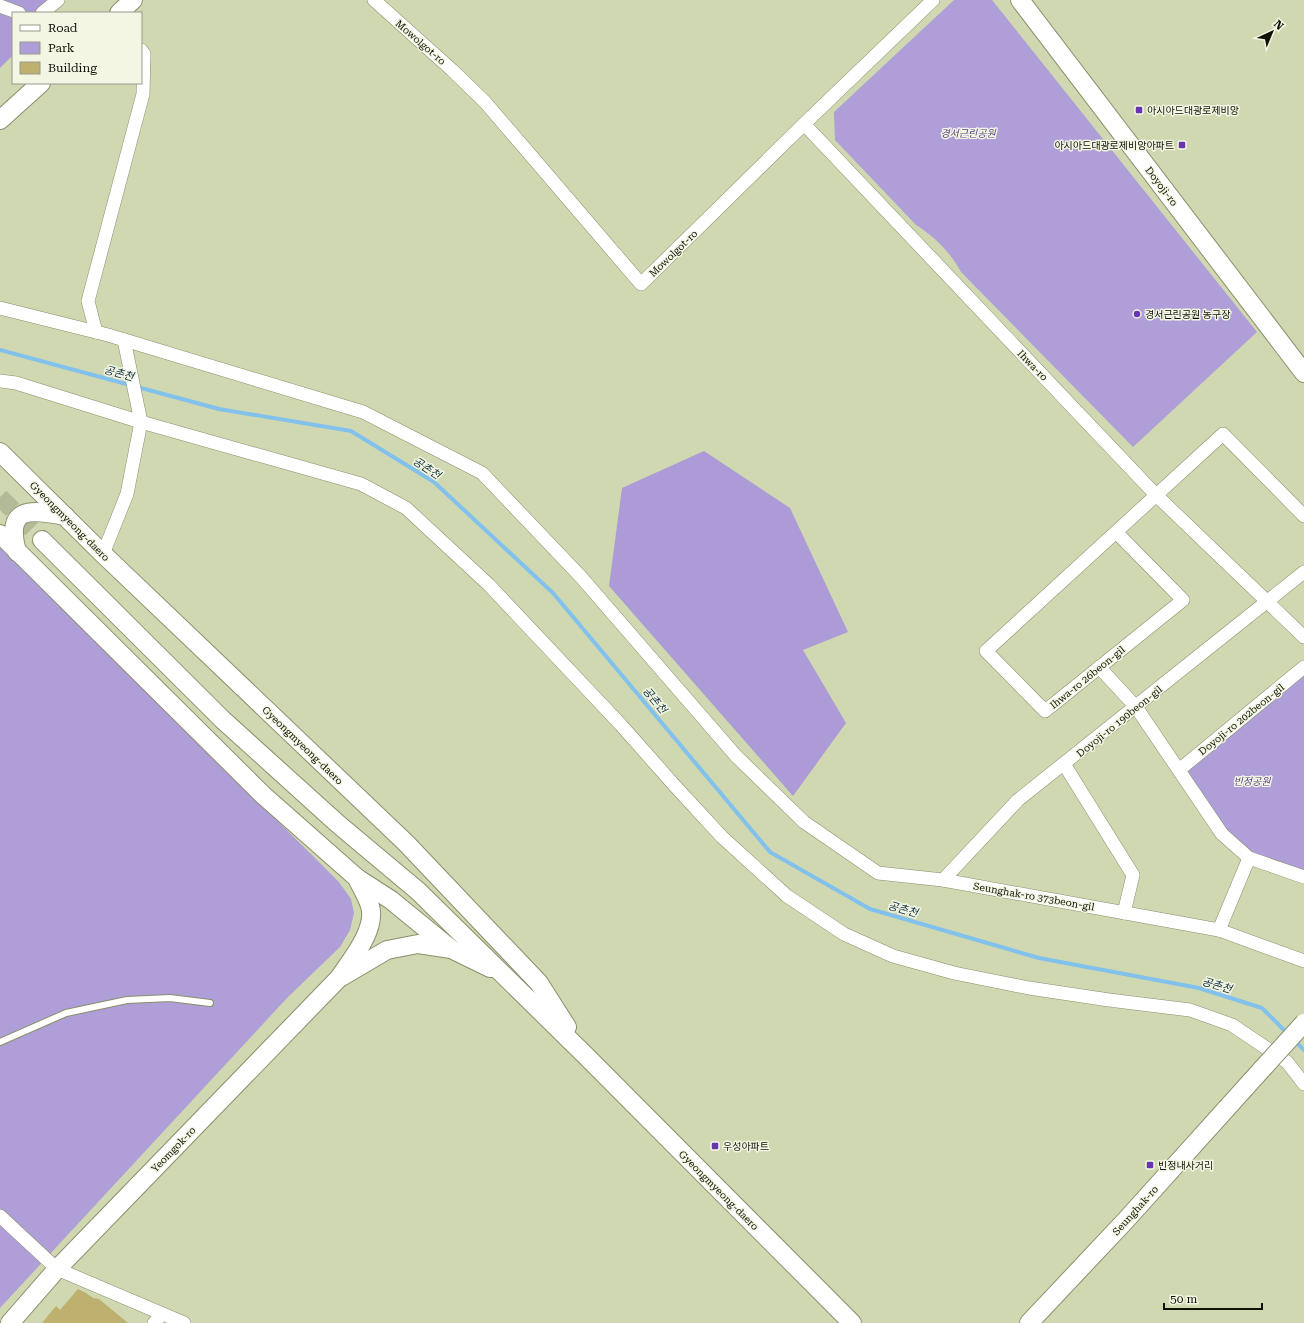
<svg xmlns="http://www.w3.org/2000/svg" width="1304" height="1323" font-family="'Roboto Serif','Noto Sans KR',serif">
	<rect width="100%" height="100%" fill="#d0d8b1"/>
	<g fill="#af9ed7">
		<path d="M954,0H992L1257,332L1133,447L961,272C951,253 934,236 916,225L835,140L834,112Z"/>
		<path d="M0,545L338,881L351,899L354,913L350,930L340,947L287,998L0,1308Z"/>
		<path d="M1304,670V875L1249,855L1223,833L1181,770Z"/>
	</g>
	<g fill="#ac9bd7">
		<path d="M0,0H56L60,6L53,13H13V55L0,68Z"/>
		<path d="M704,451L790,508L848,632L803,650L846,723L793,796L609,586L622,488Z"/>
	</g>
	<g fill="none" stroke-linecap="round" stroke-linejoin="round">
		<g stroke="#81c1eb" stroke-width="4">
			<path d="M0,350L219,409L351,431L434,482L553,593L770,852L870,909L1039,958L1199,988L1262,1008L1288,1034"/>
			<path d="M1294,1040L1304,1050"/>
		</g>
	</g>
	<path fill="#beb06e" d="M78,1289L86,1293L93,1298L99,1299L128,1323H42L56,1306L60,1310Z"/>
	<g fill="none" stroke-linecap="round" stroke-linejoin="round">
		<path stroke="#b3ba97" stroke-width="18" stroke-dasharray="18 9" stroke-linecap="butt" d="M0,497L42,540"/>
		<defs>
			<path id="lane" d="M0,1042L66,1013L127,1000L170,998L210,1003"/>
			<g id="street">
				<path d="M374,0L452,70L485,102L641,284L804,124L933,0"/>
				<path d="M0,6L19,13"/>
				<path d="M42,13L58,0"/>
				<path d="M804,124L1156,495L1304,637"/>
				<path d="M0,308L108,335L363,412L482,473L581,577L736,756L804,822L878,873L943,880L1219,930L1304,961"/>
				<path d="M96,332L88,301L143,94L144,54L141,50"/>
				<path d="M0,381L16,383L141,422L361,484L406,508L489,585L621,725L675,786L722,837L787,896L844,934L893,956L954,973L1029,988L1109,1000L1190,1010L1232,1025L1287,1062L1304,1084"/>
				<path d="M1116,532L1183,600L1045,711L986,651L1223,434L1304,516"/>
				<path d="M103,554L127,494L141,422L124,340"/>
				<path d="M1099,667L1136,707L1222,834L1249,858L1304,877"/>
				<path d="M1064,764L1133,875L1124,913"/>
				<path d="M1179,770L1304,667"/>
				<path d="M943,880L1018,800L1304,572"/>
				<path d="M1219,930L1249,858"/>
				<path d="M0,1216L57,1269L184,1323"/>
				<path d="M154,1323L162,1314"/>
			</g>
			<g id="secondary">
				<path d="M1020,0L1304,373"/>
				<path d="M119,13L133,0"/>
				<path d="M0,120L41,83"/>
				<path d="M0,452L103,554L406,843L539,983L567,1027"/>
				<path d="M0,534L263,795L357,878L391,900L451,949L490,968"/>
				<path d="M42,540L223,720L338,824L418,891L586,1056L852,1323"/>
				<path d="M17,552C5,506 30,509 65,516"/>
				<path d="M343,976L387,950L418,944L451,949"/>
				<path d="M10,1323L57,1269L339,978C351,960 377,929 370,906C367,896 361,887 357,878"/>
				<path d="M1029,1323L1126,1220L1263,1068"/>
			</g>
		</defs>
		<use href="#lane" stroke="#88906b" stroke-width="8"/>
		<use href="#street" stroke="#88906b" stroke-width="14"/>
		<use href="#secondary" stroke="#88906b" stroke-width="20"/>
		<use href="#lane" stroke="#fff" stroke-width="6"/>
		<use href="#street" stroke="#fff" stroke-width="13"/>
		<use href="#secondary" stroke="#fff" stroke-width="18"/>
		<defs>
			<path id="secondary-bridge" d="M1263,1068L1304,1023"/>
		</defs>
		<use href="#secondary-bridge" stroke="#88906b" stroke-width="20" stroke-linecap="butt"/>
		<use href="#secondary-bridge" stroke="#fff" stroke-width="18"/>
	</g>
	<g fill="#6736ad" stroke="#f2f6e3" stroke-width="1.5">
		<rect x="1135" y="106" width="8" height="8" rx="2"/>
		<rect x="1178" y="141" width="8" height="8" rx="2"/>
		<circle cx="1137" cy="314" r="4"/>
		<rect x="711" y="1142" width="8" height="8" rx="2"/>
		<rect x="1146" y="1161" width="8" height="8" rx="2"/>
	</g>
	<g text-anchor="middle" stroke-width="3" stroke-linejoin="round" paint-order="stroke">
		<g font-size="10" fill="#0e1104" stroke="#f2f6e3">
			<text transform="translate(421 42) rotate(41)" y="4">Mowolgot-ro</text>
			<text transform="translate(1162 186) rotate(53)" y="4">Doyoji-ro</text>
			<text transform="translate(673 253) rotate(-44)" y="4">Mowolgot-ro</text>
			<text transform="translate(1033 365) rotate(46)" y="4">Ihwa-ro</text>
			<text transform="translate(70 521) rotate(45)" y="4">Gyeongmyeong-daero</text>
			<text transform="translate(1087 677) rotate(-39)" y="4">Ihwa-ro 26beon-gil</text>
			<text transform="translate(1241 719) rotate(-39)" y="4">Doyoji-ro 202beon-gil</text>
			<text transform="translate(1119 721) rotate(-39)" y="4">Doyoji-ro 190beon-gil</text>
			<text transform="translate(303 745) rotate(44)" y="4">Gyeongmyeong-daero</text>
			<text transform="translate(1034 896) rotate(10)" y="4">Seunghak-ro 373beon-gil</text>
			<text transform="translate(173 1149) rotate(-46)" y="4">Yeomgok-ro</text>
			<text transform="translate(719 1190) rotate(45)" y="4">Gyeongmyeong-daero</text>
			<text transform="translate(1135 1210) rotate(-48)" y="4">Seunghak-ro</text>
		</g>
		<g font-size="10" fill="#0e1104" stroke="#f2f6e3" text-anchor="start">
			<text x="1147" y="114">아시아드대광로제비앙</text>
			<text x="1174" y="149" text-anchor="end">아시아드대광로제비앙아파트</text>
			<text x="1145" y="318">경서근린공원 농구장</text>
			<text x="723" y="1150">우성아파트</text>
			<text x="1158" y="1169">빈정내사거리</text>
		</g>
		<g font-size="10" font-style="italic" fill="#573d86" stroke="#f2f6e3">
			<text x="968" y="137">경서근린공원</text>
			<text x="1252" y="785">빈정공원</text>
		</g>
		<g font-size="11" font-style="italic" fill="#0f2d3e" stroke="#f2f6e3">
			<text transform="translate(119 373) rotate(15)" y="4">공촌천</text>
			<text transform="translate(427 468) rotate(33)" y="4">공촌천</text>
			<text transform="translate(655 700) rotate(50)" y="4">공촌천</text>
			<text transform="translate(903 909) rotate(16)" y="4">공촌천</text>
			<text transform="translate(1217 985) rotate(17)" y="4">공촌천</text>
		</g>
	</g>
	<rect x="12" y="12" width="130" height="72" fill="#f2f6e3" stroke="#979a8a"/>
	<rect x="20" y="25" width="20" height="6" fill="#ffffff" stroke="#979a8a"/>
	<text x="48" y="32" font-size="12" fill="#0e1104">Road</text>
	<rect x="20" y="42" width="20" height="12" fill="#af9ed7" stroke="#979a8a"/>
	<text x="48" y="52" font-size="12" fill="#0e1104">Park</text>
	<rect x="20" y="62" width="20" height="12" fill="#beb06e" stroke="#979a8a"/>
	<text x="48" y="72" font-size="12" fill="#0e1104">Building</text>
	<g transform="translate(1272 32) rotate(44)" stroke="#f2f6e3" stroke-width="3" paint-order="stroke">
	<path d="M0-3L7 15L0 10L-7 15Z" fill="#0e1104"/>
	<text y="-6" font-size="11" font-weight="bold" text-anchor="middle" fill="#0e1104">N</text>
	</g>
	<path d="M1164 1303v6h98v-6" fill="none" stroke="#0e1104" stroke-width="2"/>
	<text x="1170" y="1303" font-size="12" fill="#0e1104" stroke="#f2f6e3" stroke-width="3" paint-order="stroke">50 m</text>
</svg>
